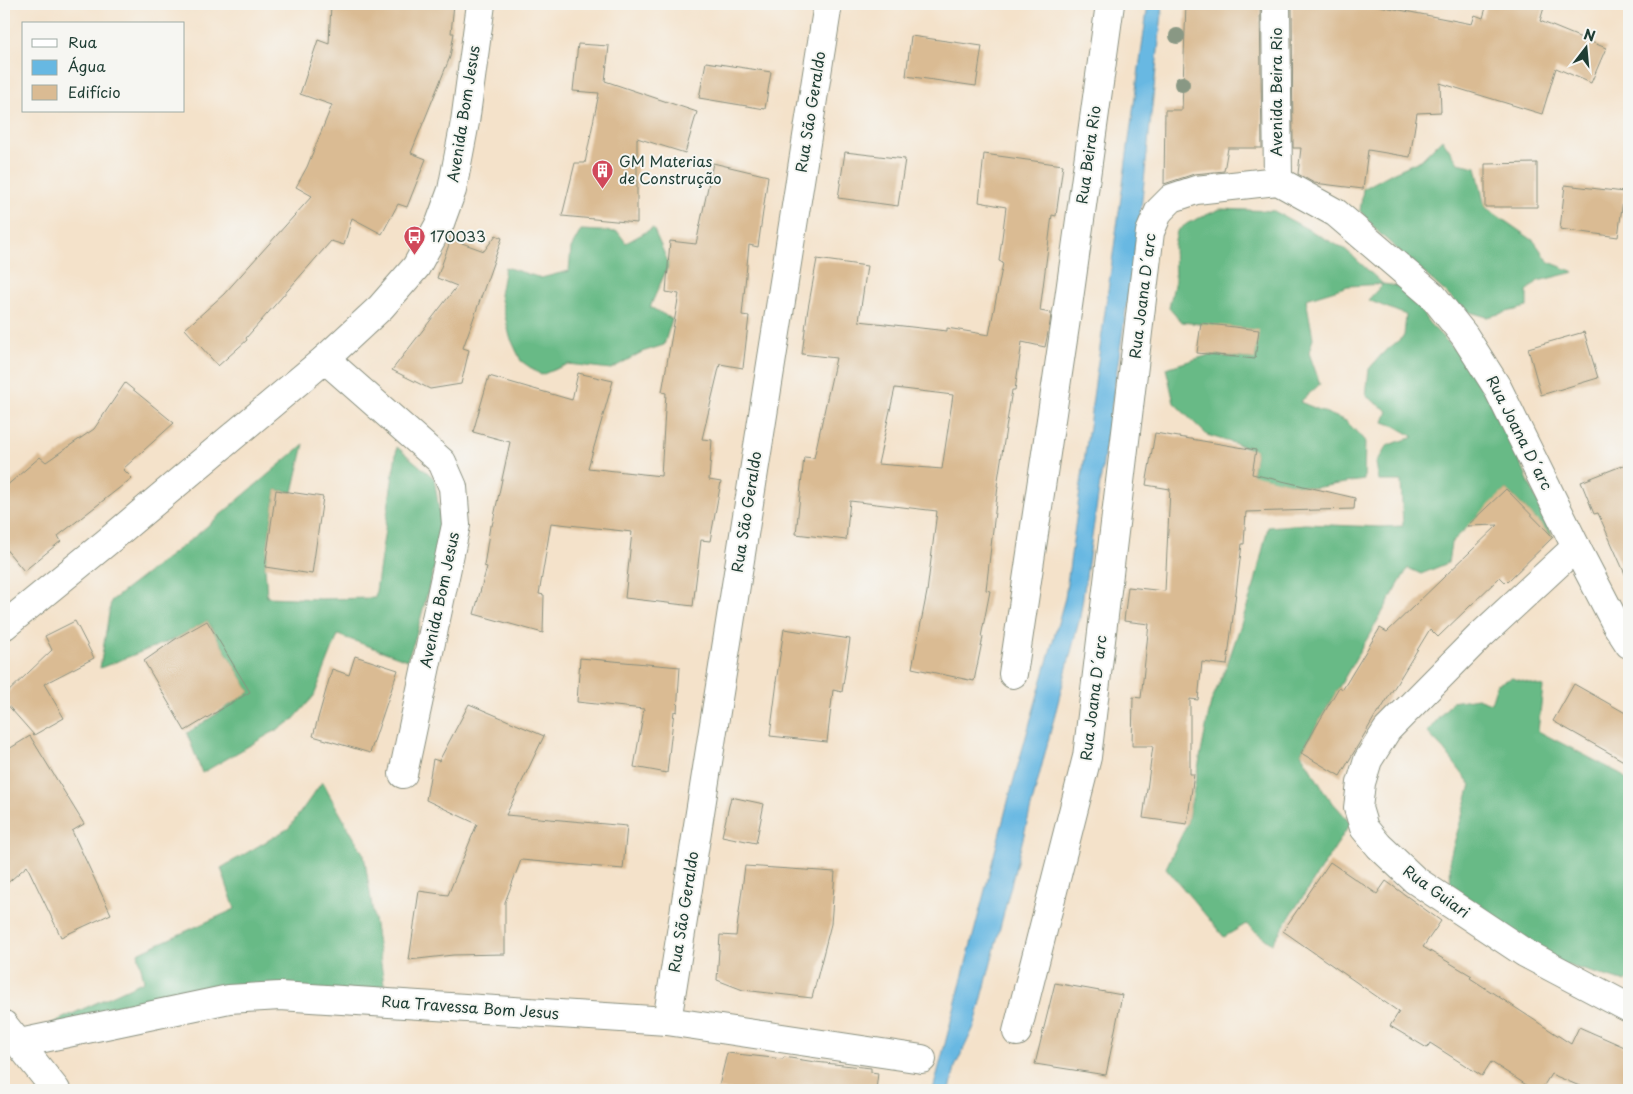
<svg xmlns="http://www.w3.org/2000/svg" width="1633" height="1094" font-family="'Playpen Sans',sans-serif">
	<rect width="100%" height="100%" fill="#f6f6f2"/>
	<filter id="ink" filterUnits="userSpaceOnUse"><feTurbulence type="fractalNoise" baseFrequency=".02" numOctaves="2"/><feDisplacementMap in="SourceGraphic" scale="10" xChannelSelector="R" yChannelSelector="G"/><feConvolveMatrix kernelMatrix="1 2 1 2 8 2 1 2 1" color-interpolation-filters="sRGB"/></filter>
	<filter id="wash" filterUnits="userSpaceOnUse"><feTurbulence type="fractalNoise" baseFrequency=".0096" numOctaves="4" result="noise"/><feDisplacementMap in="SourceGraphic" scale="20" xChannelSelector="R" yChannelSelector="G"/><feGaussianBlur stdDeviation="1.12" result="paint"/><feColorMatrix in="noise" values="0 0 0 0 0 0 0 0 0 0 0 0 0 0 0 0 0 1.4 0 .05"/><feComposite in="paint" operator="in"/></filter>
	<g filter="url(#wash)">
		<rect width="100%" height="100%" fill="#f4e2ca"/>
		<g fill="#68ba86" stroke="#447c5d">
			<path d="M1442,139L1458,163L1476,167L1485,207L1534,241L1549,262L1574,272L1538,281L1527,291V307L1487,317L1463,310L1444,291L1379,233L1360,211L1363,189L1392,173L1421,160Z"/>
			<path d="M1220,209L1274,211L1346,250L1383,284L1404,287L1429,323L1452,346L1488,392L1493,410L1512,444L1553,537L1506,489L1451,543L1448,563L1421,574L1408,568L1301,753L1327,796L1351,823L1272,944L1246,924L1224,937L1166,868L1187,824L1211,702L1227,665L1254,586L1268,527L1305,524L1380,527L1403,526L1401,481H1379L1376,463L1388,445L1414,437L1395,426L1384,422L1388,411L1366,396L1369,369L1382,354L1404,336L1406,315L1368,300L1383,284L1348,286L1306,299L1313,338L1309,353L1320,384L1300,402L1346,421L1365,441L1364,480L1313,488L1252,475L1256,450L1207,435L1174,403L1166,368L1209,355L1255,359L1258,330L1181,322L1169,308L1175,280L1174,246L1177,231L1188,223Z"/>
			<path d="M653,228L669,264L650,307L672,319L664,345L642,352L611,369L568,364L541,375L521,361L510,337L500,295L505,267L541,278L569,271L571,248L581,230L618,232L626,243Z"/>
			<path d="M304,444L293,492L276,490L265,567L267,597L320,599L375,598L397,447L434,478L443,535L415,639L407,660L338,635L314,696L292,721L202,773L187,733L250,692L207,621L177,638L100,668L111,601L198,534Z"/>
			<path d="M1512,678L1543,687L1538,731L1621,774L1629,783V833L1626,838L1629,840V978L1626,982L1559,963L1451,903L1450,857L1471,785L1444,750L1427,732L1452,702L1477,698L1491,703L1497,684Z"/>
			<path d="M322,782L364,855L386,996L48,1025L144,981L138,953L235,909L221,868L289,828Z"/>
		</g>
		<path fill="#67b8e2" stroke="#437a8b" d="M1148,4H1163L1141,209L1080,617L975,1025L955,1067L950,1090H933L1011,790L1065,598Z"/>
		<g id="blocks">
			<g fill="#dabb93" fill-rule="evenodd">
				<path d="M331,4H454L451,33H454L450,57L411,153L426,159L407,207L398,204L382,234L352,218L344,245L331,241L246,338L247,340L218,366L185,329L224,294L312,196L296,187L307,167L332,105L300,94L318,40L329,44Z"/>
				<path d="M1186,4H1260L1262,148H1228L1224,171L1194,174L1164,184L1165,110H1182Z"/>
				<path d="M1292,4H1369L1472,24L1475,15L1483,18L1487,4H1545L1540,21L1606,48L1591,83L1556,68L1542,114L1440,83L1441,112L1417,113L1410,157L1368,150L1363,189L1314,183L1298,174L1301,148H1293Z"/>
				<path d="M911,36L982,46L976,86L906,76Z"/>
				<path d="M578,44L609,46L605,81L697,112L685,153L637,138V223L562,216L575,163H585L599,93L573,91Z"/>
				<path d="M706,62L771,72L765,109L699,98Z"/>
				<path d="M845,152L905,159L898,206L838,198Z"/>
				<path d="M984,154L1063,165L1056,216L1052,215L1040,311L1051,313L1050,323L1045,347L1022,342L1015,390H1012L997,486H998L986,590L990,591L981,637H983L974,681L912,668L927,592L937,511L850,501L846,540L796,534L804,457L814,458L836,358L802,354L807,314L817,259L867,266L859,321L947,331V328L989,335L1003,263L999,261L1006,207L979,202ZM895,388L953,395L942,469L878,464Z"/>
				<path d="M713,163L768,176L758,247L749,245L742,315L749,316L743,368L720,364L702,439L712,440L709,480L721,482L710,541L701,540L693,606L625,598L632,532L551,523L539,594L544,595L543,633L474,614L487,567L484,566L490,526H492L510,442L473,432L489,376L572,400L578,373L613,381L588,468L661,476L666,393L662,392L679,294L666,292L670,241L696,244Z"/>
				<path d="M1537,163V207H1485V164Z"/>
				<path d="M1565,185L1624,192L1618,237L1560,229Z"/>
				<path d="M496,235L502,238L463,348L469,350L461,384L430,389L392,370L457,286L437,278L451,239L484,251Z"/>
				<path d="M1201,323L1259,330L1255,359L1197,353Z"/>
				<path d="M1584,332L1598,378L1541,395L1528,348Z"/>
				<path d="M125,383L174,423L123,469L132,478L58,536L61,541L24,571L4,547V488L40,457L46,462L94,429Z"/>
				<path d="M1155,433L1256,450L1252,474L1355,498L1354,509L1246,512L1244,544H1242L1227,665L1202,662L1198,700L1190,699V774H1194L1187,824L1143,818L1153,746H1132L1133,697L1141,698L1149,624L1124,621L1128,587L1165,591L1170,489L1146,485Z"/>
				<path d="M1629,463V583L1598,513L1594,514L1581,482Z"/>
				<path d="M1506,489L1553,537L1506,583L1500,577L1438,637L1430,629L1380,711H1378L1340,776L1301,753L1339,687L1343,689L1380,628L1387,632L1498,525L1467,526Z"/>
				<path d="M276,490L323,497L312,574L265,567Z"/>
				<path d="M75,621L94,658L44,684L64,718L34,735L4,701V696L52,650L45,636Z"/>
				<path d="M207,621L250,692L185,731L144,661L177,638Z"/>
				<path d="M784,629L850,639L842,692L833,690L827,742L770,736L777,682H776Z"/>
				<path d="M355,656L398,670L370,753L313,736L332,669L349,675Z"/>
				<path d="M580,658L680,667L677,712L674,711L667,773L634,767L644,709L577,702Z"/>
				<path d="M1574,684L1629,715V764L1553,721Z"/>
				<path d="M469,704L544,736L506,815L627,826L623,869L521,860L505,902V954L453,955L409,960L419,891L448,895L477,824L426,800L433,759L439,761Z"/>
				<path d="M30,736L84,824L72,831L111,914L61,937L27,866L4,886V752Z"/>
				<path d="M731,797L764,804L756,843L722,836Z"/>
				<path d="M1330,862L1377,894L1386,881L1441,921L1423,947L1472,976L1470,978L1571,1044L1579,1027L1629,1049V1090H1589L1551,1074L1541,1090H1534L1491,1062L1482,1076L1430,1043L1427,1048L1390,1026L1399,1012L1283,931Z"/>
				<path d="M745,866L835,872L831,924L812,998L743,990L717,980L720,935L736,936Z"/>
				<path d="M1055,983L1122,995L1106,1075L1035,1064Z"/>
				<path d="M727,1053L783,1059L784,1057L815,1062L871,1068V1072L878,1073L876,1090H718Z"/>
			</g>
		</g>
	</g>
	<g filter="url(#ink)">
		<use href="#blocks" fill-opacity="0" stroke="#8a907f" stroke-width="1"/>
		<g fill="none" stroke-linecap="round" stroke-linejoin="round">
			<defs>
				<g id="minor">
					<path d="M1276,4L1278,181"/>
					<path d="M325,359L442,462L453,487L456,525L403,774"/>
					<path d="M1576,547L1478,638L1387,730L1368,760L1361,783L1358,808L1364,828L1379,846L1415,880L1525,953L1629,1008"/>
					<path d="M1013,674L1068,306L1110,4"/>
					<path d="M667,1021L828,4"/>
					<path d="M1017,1032L1087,757L1150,232L1159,211L1172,198L1196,190L1278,181L1336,213L1433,296L1464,335L1497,387L1576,547L1616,624L1629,644"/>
					<path d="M20,1043L229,999L280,996L667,1021L922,1059"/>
				</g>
				<g id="secondary">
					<path d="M4,626L107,542L325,359L381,307L416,267L440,223L452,190L465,122L481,4"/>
					<path d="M4,1025L56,1090"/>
				</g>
			</defs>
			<use href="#minor" stroke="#8a907f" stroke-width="30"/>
			<use href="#secondary" stroke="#8a907f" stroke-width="30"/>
			<use href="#minor" stroke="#fff" stroke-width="28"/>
			<use href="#secondary" stroke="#fff" stroke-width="28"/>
		</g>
		<g fill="#899884">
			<circle cx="1177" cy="36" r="8"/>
			<circle cx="1182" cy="84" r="8"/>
		</g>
	</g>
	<defs>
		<symbol id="building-pin" viewBox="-11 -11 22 30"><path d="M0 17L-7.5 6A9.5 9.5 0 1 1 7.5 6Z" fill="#d1495b" stroke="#f6f6f2"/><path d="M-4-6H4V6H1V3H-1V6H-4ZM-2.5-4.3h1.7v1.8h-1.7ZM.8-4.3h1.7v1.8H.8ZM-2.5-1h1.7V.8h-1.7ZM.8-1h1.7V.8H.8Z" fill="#fff"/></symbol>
		<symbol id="bus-pin" viewBox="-11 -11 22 30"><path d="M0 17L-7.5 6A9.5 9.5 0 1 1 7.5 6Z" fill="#d1495b" stroke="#f6f6f2"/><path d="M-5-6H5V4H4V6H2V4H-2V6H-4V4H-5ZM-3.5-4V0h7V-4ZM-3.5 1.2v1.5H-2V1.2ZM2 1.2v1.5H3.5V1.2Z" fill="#fff"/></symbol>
	</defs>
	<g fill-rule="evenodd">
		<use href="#building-pin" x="590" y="158" width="25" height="34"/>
		<use href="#bus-pin" x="402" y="224" width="25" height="34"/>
	</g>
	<g text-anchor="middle" stroke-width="4" stroke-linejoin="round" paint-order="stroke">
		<g font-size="15" fill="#1f3d34" stroke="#f6f6f2">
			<text transform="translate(1277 92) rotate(-90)" y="5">Avenida Beira Rio</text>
			<text transform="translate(811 112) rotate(-81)" y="5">Rua São Geraldo</text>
			<text transform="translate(464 114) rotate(-81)" y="5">Avenida Bom Jesus</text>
			<text transform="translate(1089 155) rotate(-82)" y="5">Rua Beira Rio</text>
			<text transform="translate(1143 296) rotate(-83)" y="5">Rua Joana D´arc</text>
			<text transform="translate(1519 433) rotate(63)" y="5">Rua Joana D´arc</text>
			<text transform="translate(747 512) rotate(-81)" y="5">Rua São Geraldo</text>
			<text transform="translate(440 600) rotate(-78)" y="5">Avenida Bom Jesus</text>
			<text transform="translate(1094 698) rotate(-83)" y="5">Rua Joana D´arc</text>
			<text transform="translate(1436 892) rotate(36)" y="5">Rua Guiari</text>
			<text transform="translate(684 912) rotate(-81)" y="5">Rua São Geraldo</text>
			<text transform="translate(470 1008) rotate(4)" y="5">Rua Travessa Bom Jesus</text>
		</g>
		<g font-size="15" fill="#1f3d34" stroke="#f6f6f2" text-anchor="start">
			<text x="619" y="167">GM Materias<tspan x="619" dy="17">de Construção</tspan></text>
			<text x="430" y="242">170033</text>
		</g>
	</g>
	<rect width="1633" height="1094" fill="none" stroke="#f6f6f2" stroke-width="20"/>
	<rect x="22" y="22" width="162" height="90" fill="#f6f6f2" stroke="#a0aca6"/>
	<rect x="32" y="39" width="25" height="8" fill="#ffffff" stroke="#a0aca6"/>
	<text x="68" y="48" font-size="15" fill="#1f3d34">Rua</text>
	<rect x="32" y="60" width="25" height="15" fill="#67b8e2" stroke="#a0aca6"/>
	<text x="68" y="72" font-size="15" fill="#1f3d34">Água</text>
	<rect x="32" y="85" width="25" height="15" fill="#dabb93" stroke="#a0aca6"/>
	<text x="68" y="98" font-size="15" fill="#1f3d34">Edifício</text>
	<g transform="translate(1586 48) rotate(16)" stroke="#f6f6f2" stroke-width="4" paint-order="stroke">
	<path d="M0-4L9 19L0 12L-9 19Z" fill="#1f3d34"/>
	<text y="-8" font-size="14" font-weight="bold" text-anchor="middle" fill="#1f3d34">N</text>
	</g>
</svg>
